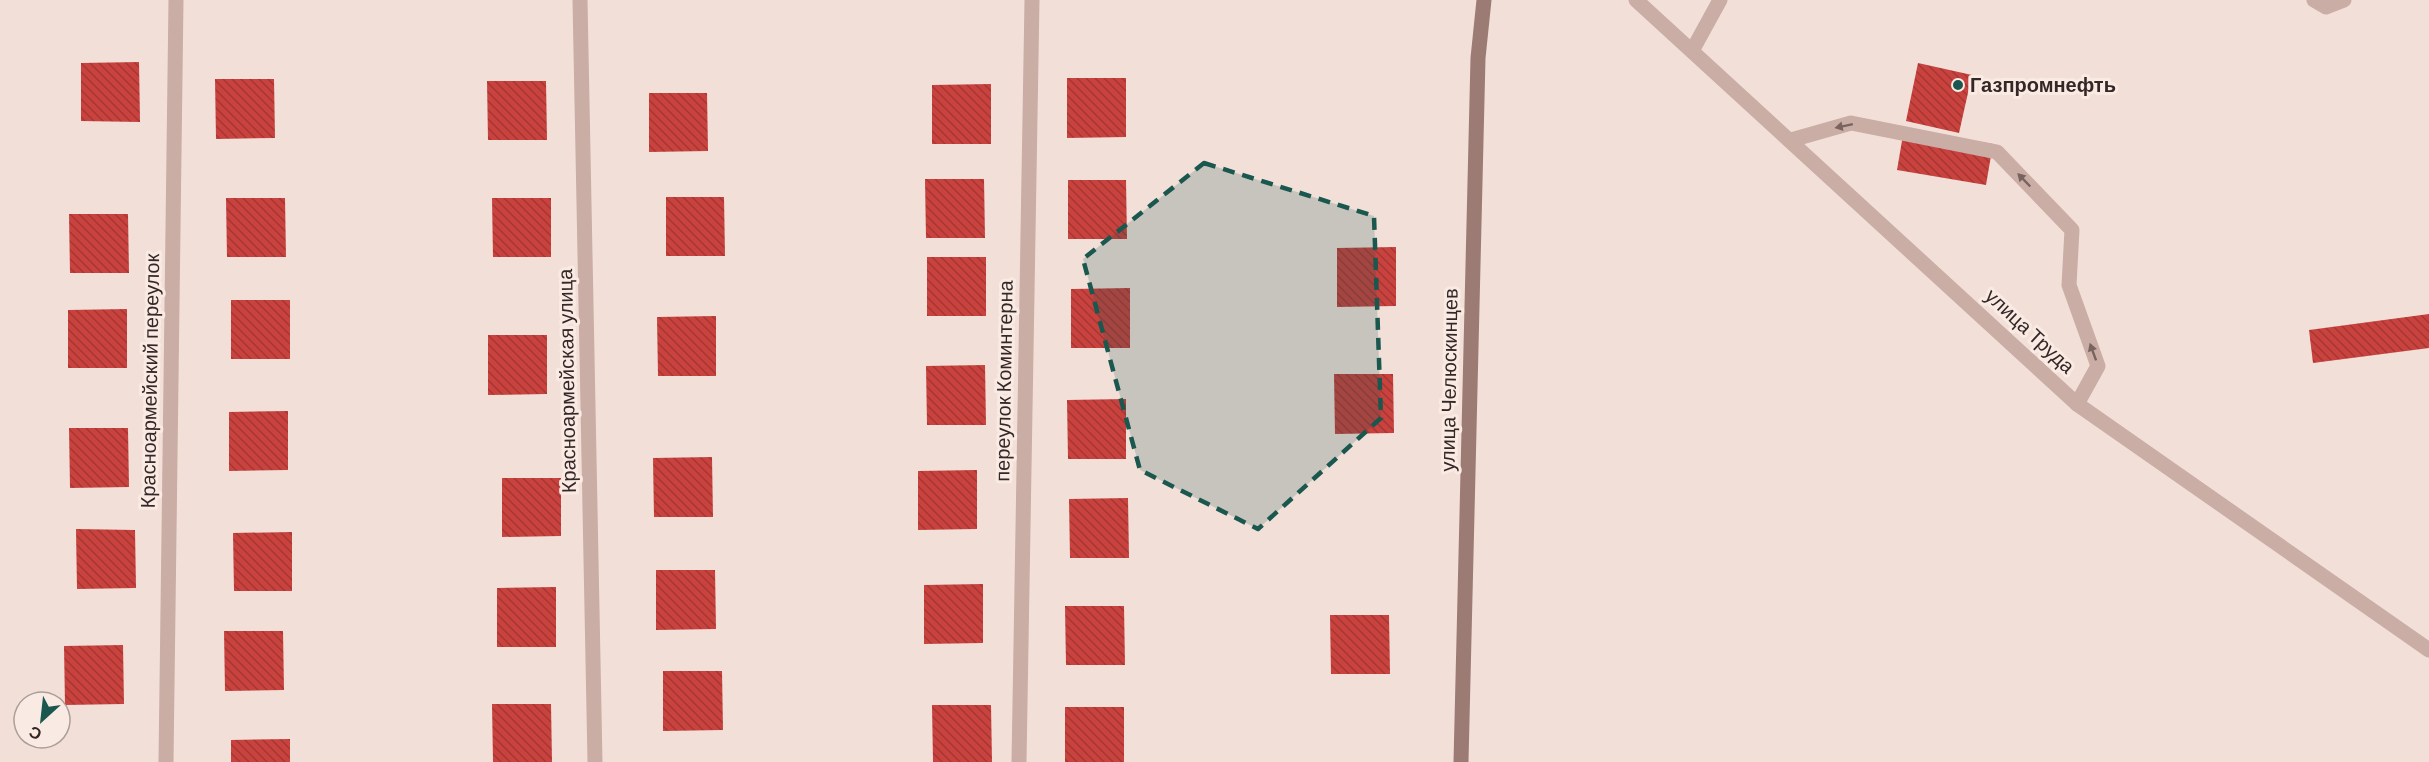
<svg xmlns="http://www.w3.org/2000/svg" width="2429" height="762" font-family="Barlow,sans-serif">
	<defs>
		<pattern id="building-back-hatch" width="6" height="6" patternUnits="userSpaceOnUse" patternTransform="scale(1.5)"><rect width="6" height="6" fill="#c9423e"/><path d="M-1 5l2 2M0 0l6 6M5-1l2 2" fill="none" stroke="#a43734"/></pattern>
	</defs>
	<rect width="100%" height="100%" fill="#f2e0d8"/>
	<g fill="url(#building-back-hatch)">
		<path d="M139,62L140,122L81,121V63Z"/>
		<path d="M1918,63L1972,75L1959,133L1906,121Z"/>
		<path d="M1067,78H1126V137L1067,138Z"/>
		<path d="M215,79H274L275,138L216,139Z"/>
		<path d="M487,81H546L547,140H488Z"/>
		<path d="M991,84V144H932V85Z"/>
		<path d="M649,93H707L708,151L649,152Z"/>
		<path d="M1904,129L1993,144L1986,185L1897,170Z"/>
		<path d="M925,179H984L985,238H926Z"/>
		<path d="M1068,180H1126L1127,239H1068Z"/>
		<path d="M666,197H724L725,256H666Z"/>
		<path d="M226,198H285L286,257H227Z"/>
		<path d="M492,198H551V257H493Z"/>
		<path d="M69,214H128L129,273H70Z"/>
		<path d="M1396,247V306L1337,307V248Z"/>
		<rect x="927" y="257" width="59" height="59"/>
		<path d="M1130,288V348H1071V289Z"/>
		<rect x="231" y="300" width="59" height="59"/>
		<path d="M127,309V368H68V310Z"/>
		<path d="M2429,314V348L2313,363L2309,330Z"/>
		<path d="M716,316V376H658L657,317Z"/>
		<path d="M488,335H547V394L488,395Z"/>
		<path d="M985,365L986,425H927L926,366Z"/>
		<path d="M1334,374H1393L1394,433L1335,434Z"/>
		<path d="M1126,399V459H1068L1067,400Z"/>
		<path d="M288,411V470L229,471V412Z"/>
		<path d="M69,428H128L129,487L70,488Z"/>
		<path d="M712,457L713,517H654L653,458Z"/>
		<path d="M977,470V529L918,530V471Z"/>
		<path d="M502,478H561V536L502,537Z"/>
		<path d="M1128,498L1129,558H1070L1069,499Z"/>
		<path d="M76,529L135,530L136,588L77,589Z"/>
		<path d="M292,532V591H234L233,533Z"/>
		<path d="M656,570H715L716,629L656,630Z"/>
		<path d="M983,584V643L924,644V585Z"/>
		<path d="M556,587V647H497V588Z"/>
		<path d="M1065,606H1124L1125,665H1066Z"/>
		<path d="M1330,615H1389L1390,674H1331Z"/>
		<path d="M224,631H283L284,690L225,691Z"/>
		<path d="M123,645L124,704L65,705L64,646Z"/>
		<path d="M663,671H722L723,730L663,731Z"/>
		<path d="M492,704H551L552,762H493Z"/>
		<path d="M932,705H991L992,762H933Z"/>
		<rect x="1065" y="707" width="59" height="55"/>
		<path d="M290,739V762H231V740Z"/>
	</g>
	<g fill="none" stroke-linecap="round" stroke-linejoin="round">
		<g stroke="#caada4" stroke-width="15">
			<path d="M2314,0L2326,7L2344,0"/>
			<path d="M1692,51L1720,0"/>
			<path d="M1791,140L1851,123L1997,152L2072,230L2069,285L2098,366L2077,404"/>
		</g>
		<g stroke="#caada4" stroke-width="15">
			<path d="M580,0L595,762"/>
			<path d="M1636,0L2077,404L2429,650"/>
			<path d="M166,762L176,0"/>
			<path d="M1019,762L1032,0"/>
		</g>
		<path stroke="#9d7b75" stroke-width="15" d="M1461,762L1478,58L1484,0"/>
	</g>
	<defs><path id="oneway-solid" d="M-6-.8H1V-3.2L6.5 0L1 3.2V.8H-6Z" transform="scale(1.5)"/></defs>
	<g fill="#78635f">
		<use href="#oneway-solid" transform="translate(1844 126) rotate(168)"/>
		<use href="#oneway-solid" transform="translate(2024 180) rotate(-134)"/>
		<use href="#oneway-solid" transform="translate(2093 352) rotate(-110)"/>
	</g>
	<path fill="#1a574e" fill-opacity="0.2" stroke="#1a574e" stroke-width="4.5" stroke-dasharray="12 8" stroke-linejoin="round" d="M1204,163L1374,216L1381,418L1258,529L1140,470L1083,259Z"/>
	<circle fill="#1a574e" stroke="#f9ebe4" stroke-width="2" cx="1958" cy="85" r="6"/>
	<g text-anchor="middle" stroke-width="6" stroke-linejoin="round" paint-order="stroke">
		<g font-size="20" font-weight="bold" fill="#352726" stroke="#f9ebe4" text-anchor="start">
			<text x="1970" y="92">Газпромнефть</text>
		</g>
		<g font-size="20" fill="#352726" stroke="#f9ebe4">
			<text transform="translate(2030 331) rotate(43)" y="7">улица Труда</text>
			<text transform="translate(1449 380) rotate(-89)" y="7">улица Челюскинцев</text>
			<text transform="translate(150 381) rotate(-89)" y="7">Красноармейский переулок</text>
			<text transform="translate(567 381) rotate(-91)" y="7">Красноармейская улица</text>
			<text transform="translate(1004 381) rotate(-89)" y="7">переулок Коминтерна</text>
		</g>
	</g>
	<g transform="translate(42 720) rotate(207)"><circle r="28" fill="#f9ebe4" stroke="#ab9d98" stroke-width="1.5"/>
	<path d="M0-4.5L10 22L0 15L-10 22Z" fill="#1a574e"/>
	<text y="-9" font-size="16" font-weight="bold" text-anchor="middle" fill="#352726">С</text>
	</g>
</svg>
